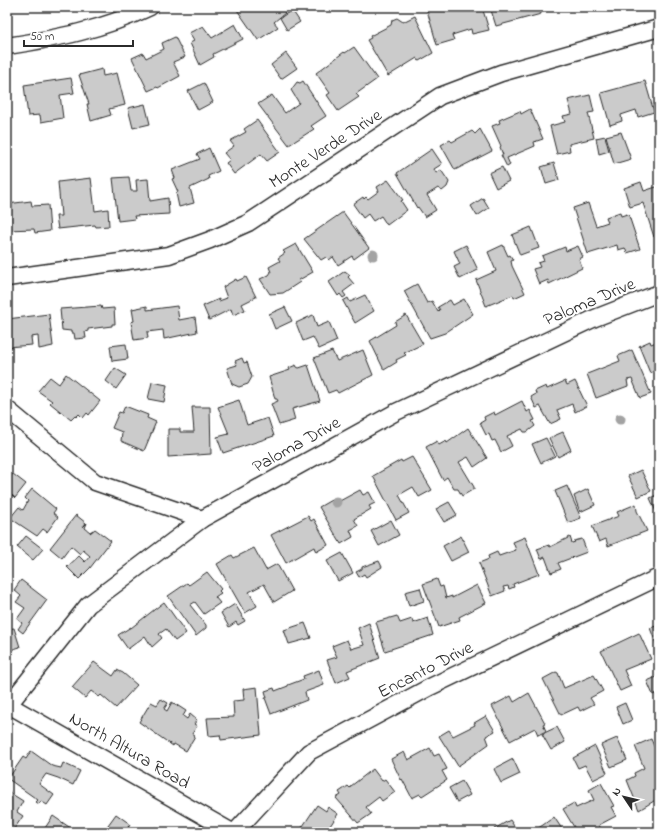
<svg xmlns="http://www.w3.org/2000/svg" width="666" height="839" font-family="'Indie Flower',sans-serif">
	<rect width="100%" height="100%" fill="#fff"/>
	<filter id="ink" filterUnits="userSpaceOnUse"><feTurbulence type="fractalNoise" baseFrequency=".025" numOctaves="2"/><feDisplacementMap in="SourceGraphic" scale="8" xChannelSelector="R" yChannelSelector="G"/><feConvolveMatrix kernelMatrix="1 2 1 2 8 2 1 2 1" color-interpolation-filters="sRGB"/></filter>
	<g filter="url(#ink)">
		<g fill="#cbcbcb" stroke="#2b2b2b">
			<path d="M235,7H281L285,13L274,22L278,27L258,40Z"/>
			<path d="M426,7H482L489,30L472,34L471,29L452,35L454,40L437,45Z"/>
			<path d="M490,7H540L541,14L496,26Z"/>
			<path d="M292,10L300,22L287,30L280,18Z"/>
			<path d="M415,16L433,53L419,61L417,58L388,76L367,40L371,38L370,36L391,25L392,20L397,18L403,22Z"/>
			<path d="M235,24L243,39L213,54L214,57L200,65L190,43L194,41L189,33L203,26L212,38Z"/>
			<path d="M175,37L185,57L173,62L180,76L158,88L157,87L148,91L132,58L143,53L146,58L164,49L162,43Z"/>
			<path d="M354,47L377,79L356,94L359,97L338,111L327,95L330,93L316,73L344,52L345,53Z"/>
			<path d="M286,53L297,68L281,79L271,65Z"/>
			<path d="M102,69L103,76L117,73L125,105L109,109L111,115L91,121L87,104H89L79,75Z"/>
			<path d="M71,78L74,93L60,95L63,118L41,122L40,115L28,116L24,85Z"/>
			<path d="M303,81L326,116L311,126L314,129L289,145L258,104L272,95L285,113L299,103L291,90L297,82L300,83Z"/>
			<path d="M645,81L654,112L638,117L636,110L621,115L622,121L610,125L601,93Z"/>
			<path d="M204,83L213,102L198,110L188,91Z"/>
			<path d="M590,95L594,112L588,113L594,138L569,144L570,151L557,154L550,126L565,122L563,116L572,114L568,100Z"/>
			<path d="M145,104L150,124L133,128L128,108Z"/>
			<path d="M530,109L543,139L534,142L535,146L507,158L510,165L507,167L501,155H503L500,147L501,146L492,126L500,123L499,120L520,111L521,114Z"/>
			<path d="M257,120L280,152L267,161L261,154L234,174L226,163L230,160L224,153L234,146L230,141L246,132L244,129Z"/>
			<path d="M480,129L492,151L455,170L441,145L450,140L452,142L472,131L475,134Z"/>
			<path d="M621,132L631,159L614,164L606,136Z"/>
			<path d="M605,136L609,151L599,154L596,138Z"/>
			<path d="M209,148L219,171L208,176L209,179L190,188L194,203L179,207L176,193L178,192L172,179L175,178L172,170L200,159L197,154Z"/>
			<path d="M432,149L442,164L434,169L436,173L441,170L449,182L447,187L442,191L438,188L427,195L436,210L425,217L418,207L417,208L397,173Z"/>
			<path d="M554,163L559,180L546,184L541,167Z"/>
			<path d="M502,167L509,181L496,188L489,173Z"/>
			<path d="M129,177L131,191H137L136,180L148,179L150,201L168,198L169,214L134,216L135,219L118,221L113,178Z"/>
			<path d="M91,178L95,211L108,209L109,226L96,227L95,225L58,229L56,216H61L58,182Z"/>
			<path d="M388,180L403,200L401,201L407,210L387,225L381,216L373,221L368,214L363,218L353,204L363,197L364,199L366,197L368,199L379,191L377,187Z"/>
			<path d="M641,182L644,191L659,186V236L654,237L643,203L630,207L624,188Z"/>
			<path d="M483,198L489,208L477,216L471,206Z"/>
			<path d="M31,201L32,206L48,205L50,231L35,233L34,229L7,230V204Z"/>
			<path d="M588,203L596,226L608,222L606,217L620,212L621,216L627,214L629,216L640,249L627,253L625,248L618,250L617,245L588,254L573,208Z"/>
			<path d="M343,212L369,248L354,259L352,256L338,265L333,257L329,260L326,257L321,260L304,239Z"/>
			<path d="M531,227L539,248L520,255L512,235Z"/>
			<path d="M296,244L313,272L299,280L300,282L283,293L270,294L260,279L269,275L271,272L269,267L280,261L278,258L285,253L283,251Z"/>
			<path d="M466,245L478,270L460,279L454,267L460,264L454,251Z"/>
			<path d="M503,245L508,256L510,255L513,260L511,261L512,266L525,293L514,298L513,295L486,306L476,280L496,271L488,252Z"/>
			<path d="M578,246L583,257L579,259L582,268L549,284L548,280L539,284L533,269L540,267L538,263L544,261L542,256L565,247L566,251Z"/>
			<path d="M345,271L350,275L348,277L354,284L343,292L346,296L343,298L340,294L338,296L329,282Z"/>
			<path d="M246,277L256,297L242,304L245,310L233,315L231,309L209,320L203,306L219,299V301L227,298L223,287L236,279L237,281Z"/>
			<path d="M417,284L427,303L432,301L438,312L440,310L438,307L450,300L453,305L464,299L473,314L445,333L430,338L404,291Z"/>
			<path d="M365,295L374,311L355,323L343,301L348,298L350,302Z"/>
			<path d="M101,306L102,309L114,308L115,324H112V326L88,329V331L85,332L86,338L75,339L74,333H71V331L62,330L60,309Z"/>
			<path d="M147,306V310L177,306L179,320L195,317L197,332L164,339L163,330L147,332L148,338L134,340L131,322L134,321L132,309Z"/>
			<path d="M285,307L292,321L275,329L269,314Z"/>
			<path d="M49,314L53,346L39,349L38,336L31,337L32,345L7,347V319Z"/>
			<path d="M313,315L317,327L329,322L337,341L319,349L313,337L303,341L296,323Z"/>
			<path d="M406,315L423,344L404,353L406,355L396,360L397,362L384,370L370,341L396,325L395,322Z"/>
			<path d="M650,341L651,344L659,341V369L650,373L639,346Z"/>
			<path d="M126,344L128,359L112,361L110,346Z"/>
			<path d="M363,350L373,375L338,393L336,390L328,393L314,358L332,351L337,361Z"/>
			<path d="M632,350L651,394L640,398L632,379L627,380L628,386L596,398L587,374L620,361L618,356Z"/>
			<path d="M242,358L244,363L247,362L252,377L248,384L239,387L232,384L227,368L237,365L235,361Z"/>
			<path d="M296,365L297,367L299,368L308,365L320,401L292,409L295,420L279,425L271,404L278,401L277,399H275L269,377L290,370L289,368Z"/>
			<path d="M115,368L126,375L116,389L106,381Z"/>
			<path d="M66,374L100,401L89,415L87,413L83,418L79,414L76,417L75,416L71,420L50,403L52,401L38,391L50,377L59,384Z"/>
			<path d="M565,381L567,385L575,381L587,406L575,412L572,404L557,410L561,419L550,424L540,406L536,408L531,397L536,394L535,391L546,386L547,389Z"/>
			<path d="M152,382L167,385L164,402L148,399Z"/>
			<path d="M239,400L247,425L268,418L274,436L223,453L217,437L229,434L218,407Z"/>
			<path d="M522,401L527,412L530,410L535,420L532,421L535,426L527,432H524L522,429L507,436L512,446L501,452L495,440L492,441L489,434L486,435L480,423L485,420L484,417L494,412L495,415Z"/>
			<path d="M125,406L148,415L147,418L156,422L144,451L121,441L122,432L112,428L119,412L122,413Z"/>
			<path d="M192,407H210L211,454L168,457V429H180V432H194Z"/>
			<path d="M468,428L487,458L474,467L468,457L459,462L474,487V489L462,496L458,489H454L447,477L443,480L426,447L437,441L439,445L446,441L447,443Z"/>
			<path d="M563,432L571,450L558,457L549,438Z"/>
			<path d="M546,438L555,456L541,463L532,444Z"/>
			<path d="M412,457L432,490L419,497L413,487L399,495L409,513L396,520L373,476L401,460L402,462Z"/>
			<path d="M641,470L651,491L638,497L628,476Z"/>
			<path d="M7,473L11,476L13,474L26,484L15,498L12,495L7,506Z"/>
			<path d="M567,486L581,518L568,523L555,491Z"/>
			<path d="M32,489L56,509L53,513L58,517L47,532L43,529L37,536L10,518L19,507L23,510L28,501L25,498Z"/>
			<path d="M588,489L595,505L580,512L574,496Z"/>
			<path d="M360,490L363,495L369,492L375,503L369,506L371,509L354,519L358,526L350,530L353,537L341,544L319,507L333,499L336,503Z"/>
			<path d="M659,494V513L657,514L650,498Z"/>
			<path d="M449,502L457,515L444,522L436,509Z"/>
			<path d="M636,504L637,511L647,531L608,546L606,539L599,542L592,526L619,516L617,512Z"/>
			<path d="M76,515L86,523L83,527L87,523L85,528L90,532L93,530L90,533L95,529L111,541L90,568L79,579L67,567L79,556L85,562L90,556L83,550L80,554L71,546L62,558L50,548Z"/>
			<path d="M308,516L311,521L314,519L328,545L316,552L314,547L286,563L271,535Z"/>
			<path d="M391,520L399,535L379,546L371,531Z"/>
			<path d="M26,536L43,549L33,560L17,547Z"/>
			<path d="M461,536L469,552L451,561L443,546Z"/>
			<path d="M525,537L539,574L513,584L514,587L509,589L508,586L503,587L505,591L492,596L479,563L489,559L488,556L497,552L499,556L516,550L513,542Z"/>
			<path d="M570,537L572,543L575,542L574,541L582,539L587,552L558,563L561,569L551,573L545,557L541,559L537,549L549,545L550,547Z"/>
			<path d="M254,548L266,570L277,564L292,591L274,602L264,584L249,592L257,606L245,613L217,564L232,555L234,558Z"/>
			<path d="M342,553L353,573L338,581L327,561Z"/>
			<path d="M379,561L382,567L366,577L364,574L359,577L356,572L362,569V567Z"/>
			<path d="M207,572L221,589L219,591L221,593L215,597L220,603L204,614L195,602L190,605L206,625V628L196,636L168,596L187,583L189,585Z"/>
			<path d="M437,579L440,587L443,586L446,598L452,596V598L477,585L486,603L459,617L460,620L439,627L423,584Z"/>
			<path d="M21,580L47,600L23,633L18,629L22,623L17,619L25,608L16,602L21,596L14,590Z"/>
			<path d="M420,588L424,601L409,606L405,592Z"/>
			<path d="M164,602L186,633L175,641L166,629L159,634L162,638L152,647L145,636L128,649L118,635L131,627V628Z"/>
			<path d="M235,604L245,621L238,625L236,622L229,627L221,613Z"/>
			<path d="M397,616L400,623L412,619L413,623L428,618L433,635L385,651L376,622Z"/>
			<path d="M305,623L311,638L289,644L284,630Z"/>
			<path d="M369,623L380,658L347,671L350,677L336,683L327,660L337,657L332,646L347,640L351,649L364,645L358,628Z"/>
			<path d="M659,625V645L657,646L650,628Z"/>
			<path d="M14,628L20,647L7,651V629Z"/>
			<path d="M639,633L651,659L624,670L631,686L620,691L601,651Z"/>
			<path d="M94,662L113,676L117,670L123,673L137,685L116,708L101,695L99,697L91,691L85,698L72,687Z"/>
			<path d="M319,670L324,685L305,692L307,700L271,714L265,698H267L265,691L274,688L275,691L288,686V685L304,679L303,676Z"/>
			<path d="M556,672L558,673L564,688L594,675L603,691L590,698L594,704L580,711L578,707L561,715L543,679Z"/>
			<path d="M659,676V692L653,695L647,681Z"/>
			<path d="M257,687L261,735L221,740L220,735L209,736L207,718L234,717L233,701L244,700L243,689Z"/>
			<path d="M529,693L545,723L543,724L546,731L538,735L535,728L510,741L492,706L511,696L514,702Z"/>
			<path d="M161,699L168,703L164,709L167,711L172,702L186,711L183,716L187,719L190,714L197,720L194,724L197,726L192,734L195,736L186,751L174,744L173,746L139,722L151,702L157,705Z"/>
			<path d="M625,703L632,720L623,724L616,707Z"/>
			<path d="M486,716L495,731L486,736L489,744L458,766L439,736L449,730L453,736L475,725L474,723Z"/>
			<path d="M557,727L565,742L551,750L542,734Z"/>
			<path d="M617,738L627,760L611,767L601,745Z"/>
			<path d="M651,739L659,758V798L639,810L627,780L635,776L634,773L644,768L635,746Z"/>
			<path d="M595,746L607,773L593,780L585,765L578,768L573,758Z"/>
			<path d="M430,748L434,756L439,754L447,769L442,771L447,780L422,796L420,794L412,798L402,779L401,780L391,759L404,752L408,760Z"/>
			<path d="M31,751L52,766L61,768L63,763L80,771L73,785L58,778L46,774L39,784L54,795L47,805L41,801L39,804L36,802L38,800L8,779L23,757L26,759Z"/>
			<path d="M513,759L520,774L501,783L494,769Z"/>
			<path d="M373,769L382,781L385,779L395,792L382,801L379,797L366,807L371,814L358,823L336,798L341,795L339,792L348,786L350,788L351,786Z"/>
			<path d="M462,781L470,795L457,802L449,788Z"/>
			<path d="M601,783L614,806L611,807L616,816L599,825L601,829L594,832H577L563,809L574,803L576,808L594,800L589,790Z"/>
			<path d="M7,791L23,801L17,812L23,816L12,832H7Z"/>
			<path d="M317,805L326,811L328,807L338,814L328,829L325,827L322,832H299Z"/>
			<path d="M116,814L130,824L125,832H103Z"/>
			<path d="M53,816L72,829L70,831H43Z"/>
			<path d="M554,817L564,832H532L543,825Z"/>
			<path d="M510,820L518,832H496L494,829Z"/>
			<path d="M155,827L163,832H151Z"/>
		</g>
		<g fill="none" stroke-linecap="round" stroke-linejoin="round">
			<defs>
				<g id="minor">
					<path d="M7,46C58,38 102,30 150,7"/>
					<path d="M7,278L169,255L210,240L248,223L440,96L501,73L659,28"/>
					<path d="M7,409L95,482L202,519"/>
					<path d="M7,704L232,832"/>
					<path d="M7,707L88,605L202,519L396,412L595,318L659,293"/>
					<path d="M235,832L309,752L430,687L659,577"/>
				</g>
			</defs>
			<use href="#minor" stroke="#2b2b2b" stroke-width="19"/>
			<use href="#minor" stroke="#fff" stroke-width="16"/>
		</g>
		<g fill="#a3a3a3">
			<circle cx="373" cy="255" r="5.5"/>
			<circle cx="620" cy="419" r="5.5"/>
			<circle cx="336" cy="502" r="5.5"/>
		</g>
	</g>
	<g text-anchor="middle" stroke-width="4" stroke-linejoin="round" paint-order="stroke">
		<g font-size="18" fill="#2b2b2b" stroke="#fff">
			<text transform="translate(325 148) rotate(-33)" y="6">Monte Verde Drive</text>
			<text transform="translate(589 301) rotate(-23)" y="6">Paloma Drive</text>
			<text transform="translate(296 444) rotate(-29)" y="6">Paloma Drive</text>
			<text transform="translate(425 669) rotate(-27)" y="6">Encanto Drive</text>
			<text transform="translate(130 750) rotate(30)" y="6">North Altura Road</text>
		</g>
	</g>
	<rect width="666" height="839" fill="none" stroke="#fff" stroke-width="24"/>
	<rect x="12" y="12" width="642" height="815" fill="none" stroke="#2b2b2b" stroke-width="1.5" filter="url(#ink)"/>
	<g transform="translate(624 797) rotate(305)" stroke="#ffffff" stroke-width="3" paint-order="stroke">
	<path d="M0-3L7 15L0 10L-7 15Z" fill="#2b2b2b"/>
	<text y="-6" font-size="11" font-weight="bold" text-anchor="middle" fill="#2b2b2b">N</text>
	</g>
	<path d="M24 40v6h109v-6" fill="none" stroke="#2b2b2b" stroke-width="2"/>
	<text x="30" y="40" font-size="12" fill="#2b2b2b" stroke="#ffffff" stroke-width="3" paint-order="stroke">50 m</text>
</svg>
